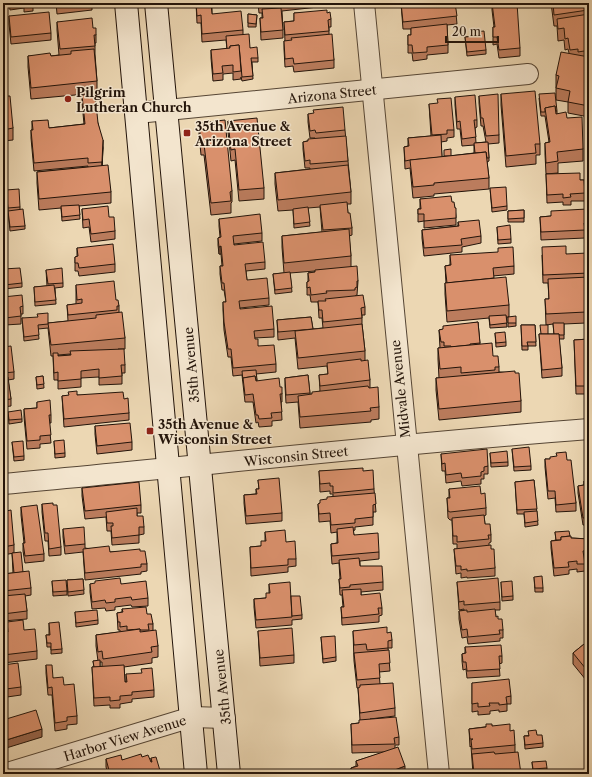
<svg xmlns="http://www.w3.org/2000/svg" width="592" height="777" font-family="'Libre Caslon Text',serif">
	<rect width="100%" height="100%" fill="#ecd7b3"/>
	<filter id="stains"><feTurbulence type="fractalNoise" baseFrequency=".005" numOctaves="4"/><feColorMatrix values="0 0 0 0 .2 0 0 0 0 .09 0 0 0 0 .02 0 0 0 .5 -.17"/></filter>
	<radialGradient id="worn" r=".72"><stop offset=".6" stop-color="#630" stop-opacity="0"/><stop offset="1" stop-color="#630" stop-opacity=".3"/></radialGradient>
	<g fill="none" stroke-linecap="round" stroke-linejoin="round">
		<defs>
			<g id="minor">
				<path d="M364,3L439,774"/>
				<path d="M137,113L528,74"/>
				<path d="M3,484C198,466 393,444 589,429"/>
				<path d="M4,774L192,717L225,718"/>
			</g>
			<g id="secondary">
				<path d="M126,3L196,774"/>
				<path d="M156,3L229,774"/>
			</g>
		</defs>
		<use href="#minor" stroke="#554534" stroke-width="22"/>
		<use href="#secondary" stroke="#23140a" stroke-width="24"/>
		<use href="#minor" stroke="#f3e5ce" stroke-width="20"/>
		<use href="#secondary" stroke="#f3e5ce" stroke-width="22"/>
	</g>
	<g fill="#bb7c5d" stroke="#23140a" fill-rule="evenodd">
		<path d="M9,3H40V6L33,7V11L24,12V8L10,10Z"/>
		<path d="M56,3H92V10L57,14Z"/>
		<path d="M196,3H237L212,5V14L243,30V34L250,48L258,58V62H252L253,79L242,81L241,77V79L233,80V73L223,74V80L213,81L211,58V50L227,49L226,40L202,42L201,23H197Z"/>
		<path d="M258,3H327V6L282,11L283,30V38L261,40L260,18H262V13H259Z"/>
		<path d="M401,3H455L457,24L447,25L448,45V53L427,55V59L413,61L412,53H408V35H411V29H403Z"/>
		<path d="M492,3L520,48V56L499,58L497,44L493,45V27H494L492,10Z"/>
		<path d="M548,3H588V14H589V117L568,113V102L556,100V75L569,53L568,49L565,50L564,40L558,41L557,26H554L551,3L548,4Z"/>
		<path d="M294,13H327L331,19V27H329V34L334,60V68L294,72L293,66L285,67L284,49V41H285L284,22L294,21Z"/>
		<path d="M248,14L257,15L256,27H248Z"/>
		<path d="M9,16L51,33V40L11,44L9,24Z"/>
		<path d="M57,22L93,28L96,35V43H95V54L97,81V93L31,99L28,67V56H51L59,55L57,30Z"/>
		<path d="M475,32L486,50V54L467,56L465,37L475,36Z"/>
		<path d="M501,94L540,144V155H536V164L506,167L501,105Z"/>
		<path d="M82,95L98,123L103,148L102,165L111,192V203L79,206L80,219L62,221L61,208L39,210L37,183V172L88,167V166L34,171L31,138V130H32V121L49,128L84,124L82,103Z"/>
		<path d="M3,96L13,128V140L3,141Z"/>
		<path d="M479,96L499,135V143L488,144L489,158V161L487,162L489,178V189L434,194V196L413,198L410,168L405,169L404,147L408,146V138L431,136L429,104L454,130V137L447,138V141L441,142L442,157L474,153V145L462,146L460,129H457L455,105V97L477,120V127L475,128L476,143L486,142L483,126H481L479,103Z"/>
		<path d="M539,98L557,111V114L567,118L583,149V161L558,163V173L546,174L545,154V143L549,142L545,116H541Z"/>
		<path d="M308,114L345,130L351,192V204H347L348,213L352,228V235L349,236L351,256V266L358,281L357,295L355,296L365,307V315H362V324L365,351V360L370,380V388L379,407V419L371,420V422L300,428L298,402L286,403L285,386V378L308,375L310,394H312L320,391L319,375L328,374L327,366L298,369L295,338L278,340L277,320L311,317L313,329L323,328L322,318H319L318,302H311L310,295H307V282L308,281V273L315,272V271L290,273L292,292L275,294L273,274L284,273L282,247V236L322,232L320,207L308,208L310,226L294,228L293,210L278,211L275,184V173L310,169V168H305L303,149V142L315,139V138H310L308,122Z"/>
		<path d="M228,121L264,188V199L239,201L235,160L231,161L228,132Z"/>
		<path d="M199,123L232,191V202L231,203V213L211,215L204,155H201L199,134Z"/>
		<path d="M546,174L580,180H584L585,201H571V205H563V202L547,203Z"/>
		<path d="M490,188L507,206V210L492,212Z"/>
		<path d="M6,190L20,207V209L25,226V229L10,231Z"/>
		<path d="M420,199L452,202L455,208L456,216V225L424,228V221L418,222V209H420Z"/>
		<path d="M82,209L109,217L115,231V239L91,242L89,227L83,228Z"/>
		<path d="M587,209V230L585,231V238L541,240L540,217L551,216Z"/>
		<path d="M524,210V222H508V211Z"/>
		<path d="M219,219L262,233V241L234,244V245L265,262V269L246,271L247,280L269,298V305L240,308V309L274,329V337L254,338L258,346L276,364V372L256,374L257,381L280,387L282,394V402H281L282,420L272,421V426L259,427L258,422L256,423L253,402H245L242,375L233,376L231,357H228L224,330L223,310V302H226L224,290H222L220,274V266H222L221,254H219L218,245V238L220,237L219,226Z"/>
		<path d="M458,222L481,236V243L462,247V252L424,256L422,238V230L458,226Z"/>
		<path d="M3,226L7,248V252H3Z"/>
		<path d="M497,227L511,239V243L498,244Z"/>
		<path d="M77,248L115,264V272L79,276L78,271H75V257H77Z"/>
		<path d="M566,254L589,267V303H586V323L564,324V339H559L562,368V376L542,378L539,334H554L553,324L546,325L545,299H549L548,283H543L542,255Z"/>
		<path d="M450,255L514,266V274L493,276L494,279L509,305V317H506L507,327L490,328L489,318L447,322L445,294V283H446L445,266L450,265Z"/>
		<path d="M3,269L22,283V287L4,289Z"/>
		<path d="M46,270L63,283V287L55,288L56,304L35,306L34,287L47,286Z"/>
		<path d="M76,285L116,300L119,306V312L125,338V349H118L125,365V373H122V384L99,385V377L81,378V387L58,389V380H54L53,356H51L48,328L38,329L39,339L24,341L22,318L49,323L68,321L67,305L76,304ZM70,354V355L58,356V355Z"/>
		<path d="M3,297L23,306V314H21V324L5,325L3,309Z"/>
		<path d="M508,317L516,323V326L508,327Z"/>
		<path d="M478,322L480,344L493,356L499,367V372L515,373L521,401V412L439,420L436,390V378H439L438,359V348H440L439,330Z"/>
		<path d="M521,325H535L536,346H528V350H522Z"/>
		<path d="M495,333L506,342V346L496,347Z"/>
		<path d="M589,339V394H576L574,340Z"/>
		<path d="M3,347L14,372V379L8,380L11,399V406L3,407Z"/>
		<path d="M43,376L44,388L37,389L36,377Z"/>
		<path d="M77,395L124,399L129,413V420L64,427L62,396Z"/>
		<path d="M37,402L51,415V423H49L51,443L40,444V448L27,449L24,417V409L37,408Z"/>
		<path d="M8,412L22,419V422L9,424Z"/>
		<path d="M95,426L132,442V450L97,454L95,434Z"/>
		<path d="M54,441L65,453V457L55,458Z"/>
		<path d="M12,442L24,456V460L14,461Z"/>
		<path d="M512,449L531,466V470L514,471Z"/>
		<path d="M490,453L508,462V466L491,467Z"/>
		<path d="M441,454L488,466V474H484V479H481V484L462,486L461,481L446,483L445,471H442Z"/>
		<path d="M545,459L567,460L576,503V511L556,512L555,498L548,499L545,467Z"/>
		<path d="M319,471H363L374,489L376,512H373V525L355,527V530L353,531L354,535L379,552V559L360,561V566L383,582V590L361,592V595L382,608V615L379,616V622L342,625L341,607H343L342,595H340L339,579H340L339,563L332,564L331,551V544L337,543V532L331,533L330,521L319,522L318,504L320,503L333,496V494H330V491L320,492Z"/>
		<path d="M258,480L282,513V521L246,524L244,503V495L256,494V489H259Z"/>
		<path d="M534,480L538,525L525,527L524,514H517L515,482Z"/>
		<path d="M589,480V525H583L578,493V486L584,485V481Z"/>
		<path d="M82,488L141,505V513H137V516L144,527V534L139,535V543L112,545L111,531H107L106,517L85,519L82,496Z"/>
		<path d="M449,489L481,494L486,508V515L484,516L485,524L491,535V542L489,543V546L491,549L495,568V576L467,578V577L461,578V573L456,574L454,549H457V544H453L452,520H450L448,518L447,498H449Z"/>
		<path d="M42,504L61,547V555L49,556L48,541H45L42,512Z"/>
		<path d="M21,507L44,554V561L25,563L23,551V543H24L21,515Z"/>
		<path d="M3,508L6,511L14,545V553L3,555Z"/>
		<path d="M63,529L85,544V548L110,552L140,551L147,564V571L141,572V574L85,580L83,552L65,554L63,537Z"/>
		<path d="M265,532L286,542L296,559V566L288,567V572L251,576L250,547L261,546L265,541Z"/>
		<path d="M555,532L570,536L571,538L589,539V558L584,559L585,571L577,572V569L569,570V574L554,576L551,548V541L556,540Z"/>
		<path d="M12,553L23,572L31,588V595L25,596L27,611V619L3,621V574L13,573Z"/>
		<path d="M534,577L543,588V592H535Z"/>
		<path d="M83,579L84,594L68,596L67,580Z"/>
		<path d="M52,581L67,591V595L53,596Z"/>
		<path d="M457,582L500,602V610H495L496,617L498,619L503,630V638H500V641L468,644L467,637L462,638L459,619V611L464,610V609L459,610Z"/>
		<path d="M501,582L513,596V600L502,601Z"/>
		<path d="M90,584H121L148,598V606L132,607L131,605L115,607V610L106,611L105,608L92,609L90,592Z"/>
		<path d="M269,584L291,596L302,615V619L292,620V625L256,628L254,607V599L266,598L269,593Z"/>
		<path d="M122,609L147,614L153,624V630L158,646V657L152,658V663L124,667L125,682H126V674L154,690V697L132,699V702L120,704V708H110V705L94,706L92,667H94L93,661H98L96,646V635L120,632V630H118L117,613L122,612ZM100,662H102V667H100Z"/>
		<path d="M75,612L98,620V624L76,627Z"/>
		<path d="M7,622L24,630L37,651V659L3,663V632H8Z"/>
		<path d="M49,623L62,649V653L51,654V647H47L46,635H49Z"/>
		<path d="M258,631L294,655V663L260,666Z"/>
		<path d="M353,631L387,633L392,640V648H388L390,671L379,672L380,684L395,708V716L370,719L399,737V745H395V749L405,774H351V768L356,766V761L385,752L352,753L351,724L359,723L360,720L358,688H357L354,661Z"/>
		<path d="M321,637L336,657V661L323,663Z"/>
		<path d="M589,640V678L586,680L573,664V653Z"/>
		<path d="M465,647L502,656V663L499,664L500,676L467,678L466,669L463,670L462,661V654L465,653Z"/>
		<path d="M3,665L21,687V695L7,697V704L3,705Z"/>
		<path d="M46,665L53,678L64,685L77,716V724L67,725V729L55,731L52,695H48L46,673Z"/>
		<path d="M472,683L511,696V704H507V711L499,712V710L490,711V714L478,715V711L472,712Z"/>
		<path d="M586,711H589V745H587Z"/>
		<path d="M492,726L510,731L515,745V752L521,774H473L471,746L470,747L469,729Z"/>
		<path d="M537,735L543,743V747L525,749L524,736Z"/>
		<path d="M586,751H589V773L586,774Z"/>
		<path d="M142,757L151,762V758L161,774H108L106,767V759L122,760Z"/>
		<path d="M532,762L547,768V771L533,773Z"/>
	</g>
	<g fill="#98654c" stroke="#23140a">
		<path d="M103,140V148L102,170V162Z"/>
		<path d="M221,246V254H219V247Z"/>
		<path d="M589,667V678L586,680V669Z"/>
		<path d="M42,729V737L3,749V741Z"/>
		<path d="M405,766V774H392V771Z"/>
	</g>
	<g fill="#d9906c" stroke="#23140a">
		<path d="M24,3H33L24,4Z"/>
		<path d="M196,3H211L212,14L241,11L243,30L202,34L201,15L197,16Z"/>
		<path d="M401,3H455L457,16L403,22Z"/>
		<path d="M492,3H517L520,48L499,50L497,37H493V27H495Z"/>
		<path d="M553,3H588V10L554,15Z"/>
		<path d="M281,8L283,30L261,32L260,18H263L262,9Z"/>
		<path d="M327,10V13L330,12L331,19L328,20L329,31L285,35L284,22L294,21V13Z"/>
		<path d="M49,12L51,33L11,37L9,16Z"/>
		<path d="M248,14L257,15L256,24L248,23Z"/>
		<path d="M589,14V52L585,53L584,51L578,52V49L570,50L568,38L565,39L564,28L558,29L557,19Z"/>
		<path d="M92,18L93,28H96V35H94L95,46L60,49L57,22Z"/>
		<path d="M447,24L448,45L427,47V52L413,53L412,45H408V35H411V28Z"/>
		<path d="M484,31L486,50L467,52L465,37L476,36L475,32Z"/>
		<path d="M249,34L250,48L257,47L258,58H251L253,76L242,77L239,45L230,46V48L227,49L226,36Z"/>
		<path d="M332,34L334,60L294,64L293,58L285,59L284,41L292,40L291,38Z"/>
		<path d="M239,45L241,71L233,72V65L222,66L223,73L213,74L211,50L230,48V46Z"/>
		<path d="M94,49L97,81L31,88L28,56L50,53L51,56L71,54V51Z"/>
		<path d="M561,52L589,57V106L568,102L570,91L556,88L559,76L556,75Z"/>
		<path d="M535,91L540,144H535L536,153L506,156L501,94Z"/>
		<path d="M555,93L557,111H556L555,106L545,108V112H541L539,94Z"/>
		<path d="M95,94L98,123L103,140L102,162L88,163V158L34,163L31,130H33L32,121L48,120L49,128L85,124L82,95Z"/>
		<path d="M498,94L499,135L486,136L483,118H481L479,96Z"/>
		<path d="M475,95L477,120H474L476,137L462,139L460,121L457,122L455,97Z"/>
		<path d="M3,96H10L13,128L3,130Z"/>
		<path d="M451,98L454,130H447V134L432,135L429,104L438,103L437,99Z"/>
		<path d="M555,106L556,114L566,112L567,118L582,117L583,149L557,152L558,161L546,163L545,143L550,142L545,108Z"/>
		<path d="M343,107L345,130L316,133L315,130L310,131L308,114L314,113L313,110Z"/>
		<path d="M257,118L264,188L239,190L235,149L231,150L228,121Z"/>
		<path d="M225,120L232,191L230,192L231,201L211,203L204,144H201L199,123Z"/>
		<path d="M441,135L442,157L410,160L405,161L404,147L409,146L408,138Z"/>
		<path d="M346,136L348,161L310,164V160L305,161L303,142L308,141V139Z"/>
		<path d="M488,142L489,158H487L486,152L475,153L474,143Z"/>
		<path d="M451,149V156H444V150Z"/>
		<path d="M486,152L489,178L434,183V185L413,187L410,160Z"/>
		<path d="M108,165L111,192L39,199L37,172Z"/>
		<path d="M348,165L351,192L278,200L275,173Z"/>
		<path d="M580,173V180H584L585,193L570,194L571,197L563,198V194L547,195L546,174Z"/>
		<path d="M506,187L507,206L492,208L490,188Z"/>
		<path d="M19,189L20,207L8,208L6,190Z"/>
		<path d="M451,196L452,202H454L455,208H456V218L424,221V214H418V209H421L420,199Z"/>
		<path d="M347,202L348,213H350L352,228L323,230L320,205Z"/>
		<path d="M79,205L80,215L62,217L61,206Z"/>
		<path d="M108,206L109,217H114L115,231L91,234L89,219L83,220L82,209Z"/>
		<path d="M308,207L310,222L294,224L293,209Z"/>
		<path d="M23,209L25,226L10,227L8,211Z"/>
		<path d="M587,209V223H584L585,230L541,232L540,217L551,216V211Z"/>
		<path d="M524,210V218L508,219V211Z"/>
		<path d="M260,214L262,233L233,236L234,245L263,242L265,262L245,264L247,280L267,278L269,298L239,301L240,309L272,306L274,329L254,331L255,339H258V346L274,345L276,364L233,368L231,349H228L224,322L223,302H226L224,283H222L220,266H223L221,246L219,247L218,238L221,237L219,219Z"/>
		<path d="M479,220L481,236L461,239L462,245L424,248L422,230L459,226L458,222Z"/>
		<path d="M510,225L511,239L498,240L497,227Z"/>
		<path d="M3,226H5L7,248H3Z"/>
		<path d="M349,229L351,256L284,263L282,236Z"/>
		<path d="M113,244L115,264L79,268L78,263H75V257L78,256L77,248Z"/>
		<path d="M566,246V254L588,253L589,273L543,275L542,247Z"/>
		<path d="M513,247L514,266L493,268L494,278L447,283L445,266L451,265L450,255L498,252V248Z"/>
		<path d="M357,266L358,281H357V287L355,288V290L326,291L327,293L311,295L310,287L307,288V282L309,281L308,273L315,272V270Z"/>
		<path d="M20,268L22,283L4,285L3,269Z"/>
		<path d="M62,268L63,283L48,284L46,270Z"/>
		<path d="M290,272L292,288L275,290L273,274Z"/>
		<path d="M506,277L509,305L447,311L445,283Z"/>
		<path d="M589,277V292H585L586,312L546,314L545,299H549L548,279Z"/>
		<path d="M114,281L116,300H118L119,306H117V310L68,315L67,305L82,303V299L77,300L76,285Z"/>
		<path d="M54,285L56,300L35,302L34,287Z"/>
		<path d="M22,295L23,306L20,307L21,316L5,318L3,297Z"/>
		<path d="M363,295L365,307L361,308L362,318L323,322L322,310H319L318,301H326L325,299Z"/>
		<path d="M122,312L125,338L51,345L48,323L96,318V315Z"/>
		<path d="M48,313V324L38,325L39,335L24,337L22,318L38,317L37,314Z"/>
		<path d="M506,315L507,323L490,325L489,316Z"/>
		<path d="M516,316V323H508V317Z"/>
		<path d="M311,317L313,329L278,332L277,320Z"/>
		<path d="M478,322L480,343L470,344V345L451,347V346H444V342H441L439,330L443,329V326Z"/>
		<path d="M553,323H564V335H559V334H554Z"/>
		<path d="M362,324L365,351L298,358L295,331Z"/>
		<path d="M521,325H535L536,342H527L528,346H522Z"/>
		<path d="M540,325H548V334H541Z"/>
		<path d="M505,332L506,342L496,343L495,333Z"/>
		<path d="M539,334H559L562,368L542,370Z"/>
		<path d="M589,339V386H576L574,340Z"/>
		<path d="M492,343L493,356H498L499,367H495V370L461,373V367L440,369L438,348Z"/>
		<path d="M11,346L14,372L3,373V347Z"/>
		<path d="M124,349L125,365H121L122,376L99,378V369L81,371V379L58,381V372L54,373L53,353H58V356L71,355L70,351Z"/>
		<path d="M361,359V361L368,360L370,380L320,386L319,375L328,374L327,363Z"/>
		<path d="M256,370L257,380H256L255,376L243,378V381L242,371Z"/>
		<path d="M515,371V373H519L521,401L439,409L436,378Z"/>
		<path d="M308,375L310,393L286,395L285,378Z"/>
		<path d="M43,376L44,384L37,385L36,377Z"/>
		<path d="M255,376L256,381L279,378L280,387H282V394H280L282,412L271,413L272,418L259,419L258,415H256L253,394L245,395L243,378Z"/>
		<path d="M3,377H8L11,399L3,400Z"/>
		<path d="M368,386L369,388L378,387L379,407L370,408L371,411L300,417L298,396L312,394V392Z"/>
		<path d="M77,391V395L123,392L124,399L128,398L129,413L64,419L62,396L69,395L68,392Z"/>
		<path d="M50,400L51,415H49L51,435L40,436V440L27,441L24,409L37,408V402Z"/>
		<path d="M21,410L22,419L9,420L8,412Z"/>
		<path d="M130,423L132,442L97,446L95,426Z"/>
		<path d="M64,440L65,453L55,454L54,441Z"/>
		<path d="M23,441L24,456L14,457L12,442Z"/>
		<path d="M529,447L531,466L514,467L512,449Z"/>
		<path d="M487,449L488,466L484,467V471L481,472V476L462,478L461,473L446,475L445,463L442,464L441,454Z"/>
		<path d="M507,451L508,462L491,463L490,453Z"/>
		<path d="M566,452L567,460H571L576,503L556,505L555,491H548L545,459H550V457L557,456L556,453Z"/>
		<path d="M363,468V471L373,470L374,489L333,493V486H330V483L320,484L319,471Z"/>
		<path d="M279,478L282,513L246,516L244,495L257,494L256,489H259L258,480Z"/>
		<path d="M534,480L537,509L517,510L515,482Z"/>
		<path d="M589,480V517L583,518L578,486L584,485V481Z"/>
		<path d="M139,482L141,505L85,511L82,488Z"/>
		<path d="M480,486L481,494L485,493L486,508L450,512L448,511L447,498H450L449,489Z"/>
		<path d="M375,493L376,504L373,505V517L355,519V523L331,525L330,513L319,514L318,504L320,503V500L327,499V497Z"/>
		<path d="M53,503V505H57L61,547L49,549L48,533H45L42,504Z"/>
		<path d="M37,505L44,554L25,556L23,543H25L21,507Z"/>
		<path d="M3,508H5L6,511L11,510L14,545L3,547Z"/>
		<path d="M137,508V516H143L144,527H139V535L112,538L111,526H113V523H107L106,512Z"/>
		<path d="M537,511L538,521L525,523L524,512Z"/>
		<path d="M484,515L485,524H490L491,535H488L489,539L457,542V536H453L452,518Z"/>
		<path d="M84,527L85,544L65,546L63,529Z"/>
		<path d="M353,527L354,535L378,533L379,552L332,556L331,544L338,543L337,529Z"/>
		<path d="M285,530L286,542L295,541L296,559H288V565L251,568L250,547L261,546V541H266L265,532Z"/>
		<path d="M569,531L570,536L561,537V540H556L555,532Z"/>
		<path d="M571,536V538L589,539V550L583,551L585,564H577V561L568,562L569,567L554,568L551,541L561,540V537Z"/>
		<path d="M491,545V549H494L495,568L467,571V569L461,570V566H456L454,549Z"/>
		<path d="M109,546L110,552L140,549V551H145L147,564H141V567L85,573L83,549Z"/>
		<path d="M21,552L23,572L14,573L12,553Z"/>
		<path d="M359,558L360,566H382L383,582L350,585V587L340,588L339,579H341L339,560Z"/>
		<path d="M29,571L31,588L3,591V574Z"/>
		<path d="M542,576L543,588H535L534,577Z"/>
		<path d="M120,578L121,584L146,581L148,598L132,600L131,597L115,599V602L106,603L105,600L92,602L90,584L95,583V581Z"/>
		<path d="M498,578L500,602L464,605V601L459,602L457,582Z"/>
		<path d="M83,579L84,590L68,592L67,580Z"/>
		<path d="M66,580L67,591L53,592L52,581Z"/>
		<path d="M512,581L513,596L502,597L501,582Z"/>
		<path d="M290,582L292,617L256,620L254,599L266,598V593H270L269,584Z"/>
		<path d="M361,589V595L380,593L382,608H378L379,614L342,618L341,607H344L342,590Z"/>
		<path d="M25,594L27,611L3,614V596Z"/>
		<path d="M291,596H300L302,615L292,616Z"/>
		<path d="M146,607L147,614H151L153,624H148L149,630H140V629L127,630V626L120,627V622H118L117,613L123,612L122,609Z"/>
		<path d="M495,609L496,617L498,616V619H502L503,630H499L500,634L468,637L467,629L462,630L459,611L467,610V612Z"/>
		<path d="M97,610L98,620L76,623L75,612Z"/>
		<path d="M23,620L24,630L35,629L37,651L3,655V632H8L7,622Z"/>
		<path d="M59,622L62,649L51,650V643H47L46,635H50L49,623Z"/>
		<path d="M387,627V633L391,632L392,640L388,641V648L367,650L366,644L354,645L353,631Z"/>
		<path d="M292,628L294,655L260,658L258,631Z"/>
		<path d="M140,629V632L156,630L158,646L151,647L152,652L103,659L102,651L98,652L96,635Z"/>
		<path d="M335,636L336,657L323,659L321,637Z"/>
		<path d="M589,640V667L586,669L573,653Z"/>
		<path d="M501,645L502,656H499L500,669L467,671L466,662H463L462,654L466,653L465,647Z"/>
		<path d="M389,650L390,663L379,664L380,678L357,680L354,653Z"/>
		<path d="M100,660V667H94L93,661Z"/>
		<path d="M18,663L21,687L6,689L7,697H3V665Z"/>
		<path d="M46,665H52L53,678L63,677L64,685L74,684L77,716L67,717V721L55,723L52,687L48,688Z"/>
		<path d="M124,665L125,682H127L126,674L142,673L141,669L152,668L154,690L132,692V695L120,696V700L110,701V697L94,698L92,667Z"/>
		<path d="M509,679L511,696L506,697L507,704L499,705V703H489L490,706L478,707V703L472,704V683Z"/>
		<path d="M393,683L395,708L360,713L358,688L360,687V685Z"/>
		<path d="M36,710L42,729L3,741V720Z"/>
		<path d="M586,711H589V733L587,734Z"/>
		<path d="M396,717L399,737L394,738L395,744L352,745L351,724L359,723V720Z"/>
		<path d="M486,724H492V726L510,724V731L514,730L515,745L472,749L471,740L473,739H470L469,729L486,727Z"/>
		<path d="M536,730L537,735H542L543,743L525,745L524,736H529L528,731Z"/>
		<path d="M398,747L405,766L392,771L393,774H353L351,768L358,766L356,761Z"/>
		<rect x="586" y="751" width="3" height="11"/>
		<path d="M494,752L495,754L518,752L521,774H474L472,754Z"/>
		<path d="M141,754L142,757L148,755L151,762H152L151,758L156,757L161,774H110L106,759L121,755L122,760Z"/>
		<path d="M546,761L547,768L533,769L532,762Z"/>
	</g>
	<g fill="#8f2418" stroke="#f3e5ce" stroke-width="1.5">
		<circle cx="68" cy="99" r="4"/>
		<rect x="183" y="129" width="8" height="8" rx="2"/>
		<rect x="146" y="427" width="8" height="8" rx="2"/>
	</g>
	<g text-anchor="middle" stroke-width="3" stroke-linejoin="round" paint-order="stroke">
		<g font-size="13" font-weight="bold" fill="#23140a" stroke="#f3e5ce" text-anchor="start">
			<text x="76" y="97">Pilgrim<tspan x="76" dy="15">Lutheran Church</tspan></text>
			<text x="195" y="131">35th Avenue &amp;<tspan x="195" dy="15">Arizona Street</tspan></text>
			<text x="158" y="429">35th Avenue &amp;<tspan x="158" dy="15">Wisconsin Street</tspan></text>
		</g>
		<g font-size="13" fill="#23140a" stroke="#f3e5ce">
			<text transform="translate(332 94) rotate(-6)" y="5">Arizona Street</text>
			<text transform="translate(191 365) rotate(-95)" y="5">35th Avenue</text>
			<text transform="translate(400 389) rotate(-96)" y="5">Midvale Avenue</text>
			<text transform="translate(296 456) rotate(-6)" y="5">Wisconsin Street</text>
			<text transform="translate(222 687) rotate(-96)" y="5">35th Avenue</text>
			<text transform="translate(125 738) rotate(-17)" y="5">Harbor View Avenue</text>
		</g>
	</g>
	<rect width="592" height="777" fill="none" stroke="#ecd7b3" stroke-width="16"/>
	<rect x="4" y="4" width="584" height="769" fill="none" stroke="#23140a" stroke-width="2"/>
	<rect x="8" y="8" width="576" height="761" fill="none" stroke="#23140a"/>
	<path d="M446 36v6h52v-6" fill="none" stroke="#23140a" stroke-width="2"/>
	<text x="452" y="36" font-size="12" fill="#23140a" stroke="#f3e5ce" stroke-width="3" paint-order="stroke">20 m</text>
	<rect width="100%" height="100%" filter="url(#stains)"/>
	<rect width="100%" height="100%" fill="url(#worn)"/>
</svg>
